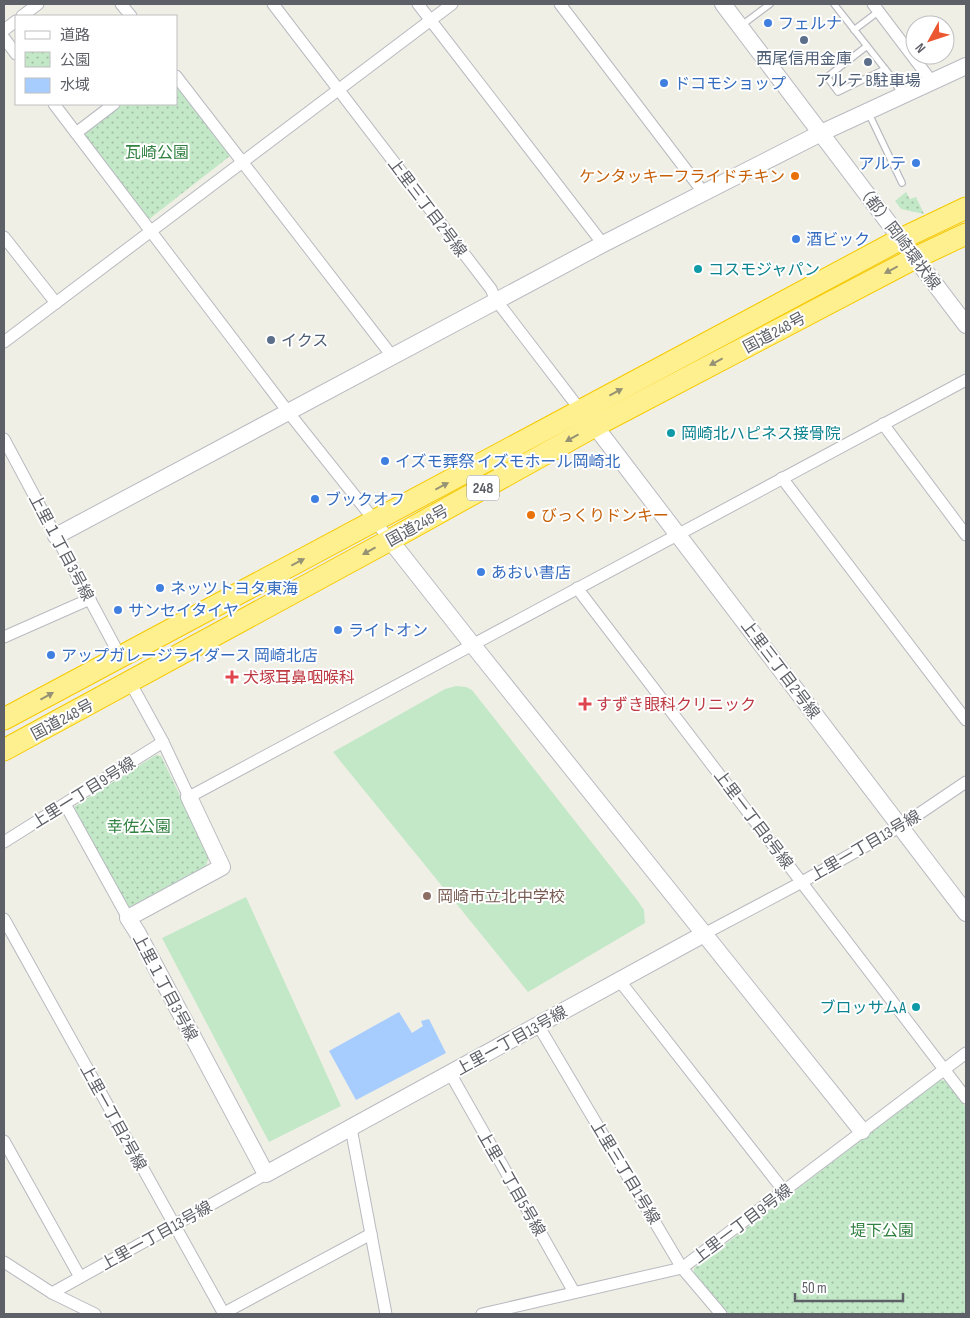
<svg xmlns="http://www.w3.org/2000/svg" width="970" height="1318" font-family="'Sofia Sans Condensed','Noto Sans JP',sans-serif">
	<defs>
		<pattern id="park-dots" width="8" height="8" patternUnits="userSpaceOnUse" patternTransform="scale(1.25)"><rect width="8" height="8" fill="#c3e8c7"/><path d="M2 2h.1M6 6h.1" fill="none" stroke="#a2bfa5" stroke-width="1.8" stroke-linecap="round"/></pattern>
	</defs>
	<rect width="100%" height="100%" fill="#f0efe6"/>
	<g fill="url(#park-dots)">
		<path d="M176,86L230,156L148,220L85,136L86,129L119,104H176Z"/>
		<path d="M906,192L910,199L916,197L924,214L901,209L895,201Z"/>
		<path d="M156,755L161,756L209,856L206,866L130,907L124,906L74,812L75,806Z"/>
		<path d="M940,1080L946,1081L966,1107V1314H729L694,1274V1268Z"/>
	</g>
	<g fill="#c3e8c7">
		<path d="M456,686L466,687L472,690L637,900L644,910L645,923L528,992L333,752L445,689Z"/>
		<path d="M246,897L341,1106L269,1142L162,938Z"/>
	</g>
	<path fill="#a7cdff" d="M399,1012L412,1033L423,1026L421,1021L429,1019L446,1053L356,1100L329,1051Z"/>
	<g fill="none" stroke-linecap="round" stroke-linejoin="round">
		<defs>
			<g id="lane">
				<path d="M834,4L893,79L901,94"/>
				<path d="M742,25L770,4"/>
				<path d="M854,30L879,11"/>
				<path d="M867,46L827,77L838,92L885,69"/>
				<path d="M869,114L902,183"/>
			</g>
			<g id="street">
				<path d="M121,4L131,16"/>
				<path d="M273,4L491,289L496,300L581,411"/>
				<path d="M418,4L603,244"/>
				<path d="M560,4L703,192"/>
				<path d="M873,4L932,82"/>
				<path d="M22,16L38,4"/>
				<path d="M4,30L16,21"/>
				<path d="M4,38L16,54"/>
				<path d="M176,76L392,356"/>
				<path d="M54,104L289,413L390,540"/>
				<path d="M76,133L114,104"/>
				<path d="M4,237L56,303"/>
				<path d="M4,342L452,4"/>
				<path d="M883,424L966,535"/>
				<path d="M4,439L120,656"/>
				<path d="M782,478L966,720"/>
				<path d="M577,588L966,1098"/>
				<path d="M4,637L90,599"/>
				<path d="M130,682L163,742L189,797L966,380"/>
				<path d="M65,804L128,918"/>
				<path d="M4,842L163,742"/>
				<path d="M4,919L224,1314"/>
				<path d="M704,934L802,882L901,826L966,782"/>
				<path d="M619,980L784,1191"/>
				<path d="M538,1025L682,1268L721,1314"/>
				<path d="M450,1073L574,1292"/>
				<path d="M351,1128L386,1314"/>
				<path d="M4,1141L80,1277"/>
				<path d="M4,1262L52,1293L95,1314"/>
				<path d="M52,1293L266,1174"/>
				<path d="M224,1313L371,1234"/>
				<path d="M482,1314L682,1268L966,1053"/>
			</g>
			<g id="secondary">
				<path d="M723,4L966,325"/>
				<path d="M595,426L966,913"/>
				<path d="M56,536L603,244L821,133L966,66"/>
				<path d="M390,540L472,644L862,1131"/>
				<path d="M189,797L222,867L128,918L137,932L266,1174L704,934"/>
			</g>
			<g id="highway">
				<path d="M4,719L901,239L966,208"/>
				<path d="M4,750L390,540L595,426L915,258L966,234"/>
			</g>
		</defs>
		<use href="#lane" stroke="#b8bac0" stroke-width="8"/>
		<use href="#street" stroke="#b8bac0" stroke-width="13"/>
		<use href="#secondary" stroke="#b9bbc2" stroke-width="18"/>
		<use href="#highway" stroke="#f6c900" stroke-width="23"/>
		<use href="#lane" stroke="#fff" stroke-width="5.5"/>
		<use href="#street" stroke="#fff" stroke-width="11"/>
		<use href="#secondary" stroke="#fff" stroke-width="16"/>
		<use href="#highway" stroke="#fef08f" stroke-width="21"/>
	</g>
	<defs><path id="oneway-solid" d="M-6-.8H1V-3.2L6.5 0L1 3.2V.8H-6Z" transform="scale(1.25)"/></defs>
	<g fill="#969275">
		<use href="#oneway-solid" transform="translate(891 270) rotate(152)"/>
		<use href="#oneway-solid" transform="translate(716 362) rotate(152)"/>
		<use href="#oneway-solid" transform="translate(616 392) rotate(-28)"/>
		<use href="#oneway-solid" transform="translate(572 438) rotate(151)"/>
		<use href="#oneway-solid" transform="translate(442 486) rotate(-28)"/>
		<use href="#oneway-solid" transform="translate(369 551) rotate(151)"/>
		<use href="#oneway-solid" transform="translate(298 562) rotate(-28)"/>
		<use href="#oneway-solid" transform="translate(47 696) rotate(-29)"/>
	</g>
	<g fill="#3f7fe0" stroke="#fff" stroke-width="2">
		<circle cx="768" cy="23" r="5"/>
		<circle cx="664" cy="83" r="5"/>
		<circle cx="916" cy="163" r="5"/>
		<circle cx="796" cy="239" r="5"/>
		<circle cx="385" cy="461" r="5"/>
		<circle cx="315" cy="499" r="5"/>
		<circle cx="481" cy="572" r="5"/>
		<circle cx="160" cy="588" r="5"/>
		<circle cx="118" cy="610" r="5"/>
		<circle cx="338" cy="630" r="5"/>
		<circle cx="51" cy="655" r="5"/>
	</g>
	<g fill="#5c6f8a" stroke="#fff" stroke-width="2">
		<circle cx="804" cy="40" r="5"/>
		<circle cx="868" cy="62" r="5"/>
		<circle cx="271" cy="340" r="5"/>
	</g>
	<g fill="#e8710a" stroke="#fff" stroke-width="2">
		<circle cx="795" cy="176" r="5"/>
		<circle cx="531" cy="515" r="5"/>
	</g>
	<g fill="#0f9aa8" stroke="#fff" stroke-width="2">
		<circle cx="698" cy="269" r="5"/>
		<circle cx="671" cy="433" r="5"/>
		<circle cx="916" cy="1007" r="5"/>
	</g>
	<g fill="#e0444e" stroke="#fff" stroke-width="2">
		<path d="M229.5 669.5h5v5h5v5h-5v5h-5v-5h-5v-5h5z"/>
		<path d="M582.5 696.5h5v5h5v5h-5v5h-5v-5h-5v-5h5z"/>
	</g>
	<circle fill="#8d6e63" stroke="#fff" stroke-width="2" cx="427" cy="896" r="5"/>
	<g text-anchor="middle" stroke-width="4" stroke-linejoin="round" paint-order="stroke">
		<rect fill="#fff" stroke="#8e9095" stroke-width="1" x="467" y="475.5" width="32" height="25" rx="4"/>
		<g font-size="15" font-weight="bold" fill="#5e6067">
			<text x="483" y="493">248</text>
		</g>
		<g font-size="16" fill="#366cbe" stroke="#fff" text-anchor="start">
			<text x="778" y="29">フェルナ</text>
			<text x="674" y="89">ドコモショップ</text>
			<text x="906" y="169" text-anchor="end">アルテ</text>
			<text x="806" y="245">酒ビック</text>
			<text x="395" y="467">イズモ葬祭 イズモホール岡崎北</text>
			<text x="325" y="505">ブックオフ</text>
			<text x="491" y="578">あおい書店</text>
			<text x="170" y="594">ネッツトヨタ東海</text>
			<text x="128" y="616">サンセイタイヤ</text>
			<text x="348" y="636">ライトオン</text>
			<text x="61" y="661">アップガレージライダース 岡崎北店</text>
		</g>
		<g font-size="16" fill="#4e5e75" stroke="#fff">
			<text x="804" y="64">西尾信用金庫</text>
			<text x="868" y="86">アルテ B駐車場</text>
			<text x="281" y="346" text-anchor="start">イクス</text>
		</g>
		<g font-size="16" fill="#328141" stroke="#fff">
			<text x="157" y="158">瓦崎公園</text>
			<text x="139" y="832">幸佐公園</text>
			<text x="882" y="1236">堤下公園</text>
		</g>
		<g font-size="16" fill="#c56008" stroke="#fff" text-anchor="end">
			<text x="785" y="182">ケンタッキーフライドチキン</text>
			<text x="541" y="521" text-anchor="start">びっくりドンキー</text>
		</g>
		<g font-size="16" fill="#5e6067" stroke="#fff">
			<text transform="translate(428 207) rotate(53)" y="6">上里三丁目2号線</text>
			<text transform="translate(899 236) rotate(53)" y="6">（都）岡崎環状線</text>
			<text transform="translate(774 332) rotate(-28)" y="6">国道248号</text>
			<text transform="translate(417 525) rotate(-29)" y="6">国道248号</text>
			<text transform="translate(62 547) rotate(62)" y="6">上里１丁目3号線</text>
			<text transform="translate(781 669) rotate(53)" y="6">上里三丁目2号線</text>
			<text transform="translate(62 719) rotate(-28)" y="6">国道248号</text>
			<text transform="translate(83 792) rotate(-32)" y="6">上里一丁目9号線</text>
			<text transform="translate(754 819) rotate(53)" y="6">上里一丁目8号線</text>
			<text transform="translate(865 845) rotate(-30)" y="6">上里一丁目13号線</text>
			<text transform="translate(166 987) rotate(62)" y="6">上里１丁目3号線</text>
			<text transform="translate(511 1040) rotate(-29)" y="6">上里一丁目13号線</text>
			<text transform="translate(114 1117) rotate(61)" y="6">上里一丁目2号線</text>
			<text transform="translate(626 1172) rotate(59)" y="6">上里三丁目1号線</text>
			<text transform="translate(512 1183) rotate(60)" y="6">上里一丁目5号線</text>
			<text transform="translate(742 1223) rotate(-37)" y="6">上里一丁目9号線</text>
			<text transform="translate(156 1235) rotate(-29)" y="6">上里一丁目13号線</text>
		</g>
		<g font-size="16" fill="#0d838f" stroke="#fff" text-anchor="start">
			<text x="708" y="275">コスモジャパン</text>
			<text x="681" y="439">岡崎北ハピネス接骨院</text>
			<text x="906" y="1013" text-anchor="end">ブロッサムA</text>
		</g>
		<g font-size="16" fill="#be3a42" stroke="#fff" text-anchor="start">
			<text x="243" y="683">犬塚耳鼻咽喉科</text>
			<text x="596" y="710">すずき眼科クリニック</text>
		</g>
		<g font-size="16" fill="#785e54" stroke="#fff" text-anchor="start">
			<text x="437" y="902">岡崎市立北中学校</text>
		</g>
	</g>
	<rect width="970" height="1318" fill="none" stroke="#5e6067" stroke-width="10"/>
	<rect x="15" y="15" width="162" height="90" fill="#ffffff" stroke="#bfbfc2"/>
	<rect x="25" y="31" width="25" height="8" fill="#ffffff" stroke="#bfbfc2"/>
	<text x="60" y="40" font-size="15" fill="#5e6067">道路</text>
	<rect x="25" y="52" width="25" height="15" fill="url(#park-dots)" stroke="#bfbfc2"/>
	<text x="60" y="65" font-size="15" fill="#5e6067">公園</text>
	<rect x="25" y="78" width="25" height="15" fill="#a7cdff" stroke="#bfbfc2"/>
	<text x="60" y="90" font-size="15" fill="#5e6067">水域</text>
	<g transform="translate(930 40) rotate(230)"><circle r="24" fill="#ffffff" stroke="#bfbfc2"/>
	<path d="M0-4L9 19L0 12L-9 19Z" fill="#eb5731"/>
	<text y="-8" font-size="14" font-weight="bold" text-anchor="middle" fill="#5e6067">N</text>
	</g>
	<path d="M795 1293v8h108v-8" fill="none" stroke="#5e6067" stroke-width="2.5"/>
	<text x="802" y="1293" font-size="15" fill="#5e6067" stroke="#ffffff" stroke-width="4" paint-order="stroke">50 m</text>
</svg>
